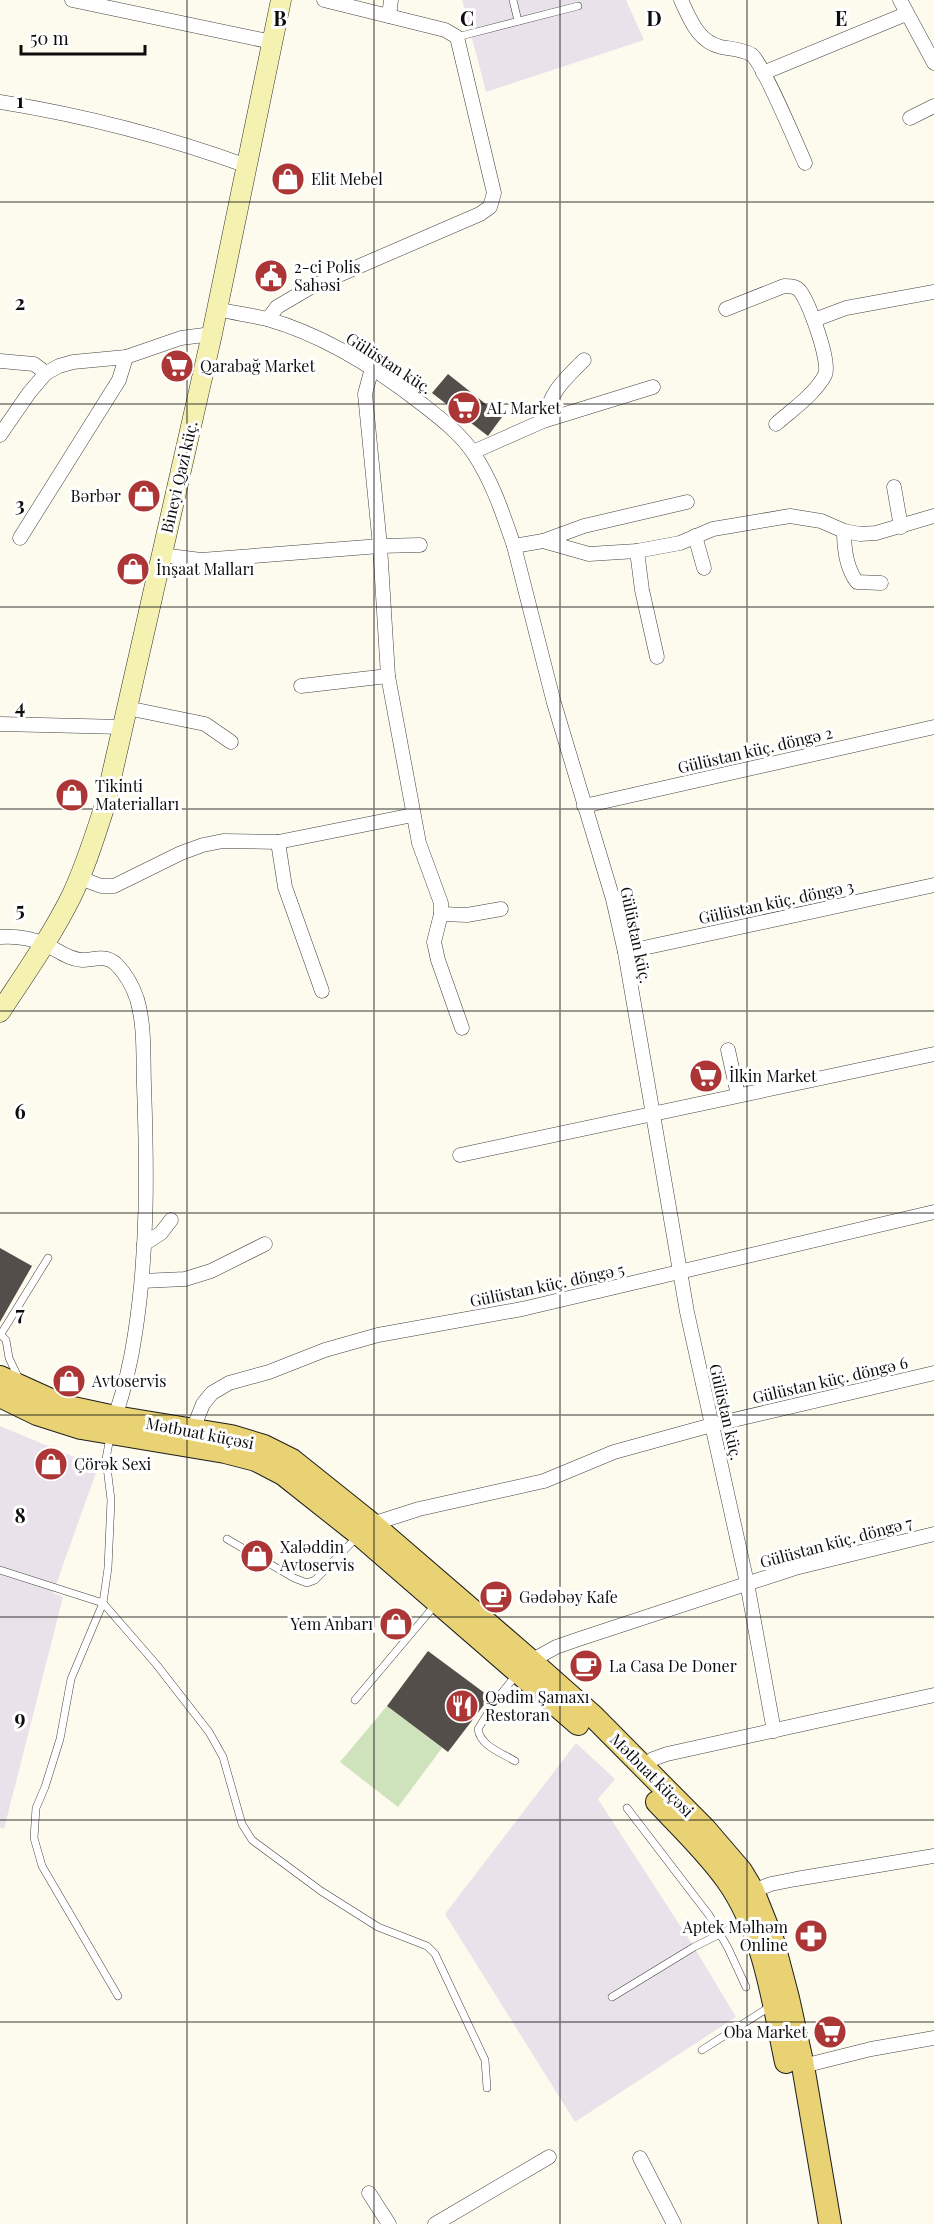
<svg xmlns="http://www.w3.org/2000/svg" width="934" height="2224" font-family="'Playfair Display',serif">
	<rect width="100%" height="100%" fill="#fdfbee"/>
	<g fill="#eae2ea">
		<path d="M462,0H626L644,40L486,92Z"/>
		<path d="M0,1426L98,1467L53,1593L63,1597L4,1829L0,1827Z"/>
		<path d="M576,1743L615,1779L598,1799L694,1947L736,2017L575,2122L445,1914Z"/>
	</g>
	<path fill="#cee3bc" d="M387,1706L442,1748L398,1807L340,1762Z"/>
	<g fill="#544e4a">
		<path d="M448,374L502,417L488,436L432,393Z"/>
		<path d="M0,1248L32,1266L0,1322Z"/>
		<path d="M428,1651L490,1697L448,1752L387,1706Z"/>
	</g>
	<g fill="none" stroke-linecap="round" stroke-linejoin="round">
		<defs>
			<g id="service">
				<path d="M513,0L518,21"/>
				<path d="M457,37L578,6"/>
				<path d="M0,1334L6,1340L9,1358L19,1379"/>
				<path d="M1,1334L48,1258"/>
				<path d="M110,1437L106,1459L111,1500L108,1568L103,1603L71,1679L60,1739L45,1787L36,1808L34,1838L42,1866L118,1996"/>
				<path d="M227,1539L294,1578L307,1583L315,1580L358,1536"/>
				<path d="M0,1570L103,1603L156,1664L209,1732L223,1757L242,1824L252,1840L321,1891L378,1927L427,1946L435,1954L485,2060L487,2088"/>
				<path d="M355,1700L436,1604"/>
				<path d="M515,1761C502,1753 480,1746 478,1729L496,1700L517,1674"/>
				<path d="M627,1808L709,1915L728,1948L746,1987"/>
				<path d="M612,1997L694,1947L746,1921"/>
				<path d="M702,2050L771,2006"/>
			</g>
			<g id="minor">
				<path d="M72,0L272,42"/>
				<path d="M681,0C690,19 698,42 721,47C731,49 743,49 752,55C763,64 797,145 805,163"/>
				<path d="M900,0L934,63"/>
				<path d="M389,16L391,0"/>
				<path d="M763,73L906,14"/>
				<path d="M0,102C87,116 164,136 247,166"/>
				<path d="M910,118L934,106"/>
				<path d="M217,309C234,313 250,315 267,319C324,335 376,368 422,404C440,418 461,434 474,454C493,483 503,514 514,546L554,703L613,899L625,952L687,1312L747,1583L774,1731"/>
				<path d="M726,309L784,286C790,286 796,286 800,291C809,303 831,362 825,375C814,395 793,409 776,424"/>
				<path d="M268,319L277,307L311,287L480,214L490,207L494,193L457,37L445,30L324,0"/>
				<path d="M814,320L846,308L934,292"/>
				<path d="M0,361L34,364L46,373"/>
				<path d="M372,368L365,394L380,546L388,676L419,843L441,903V914L434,942L438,960L462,1028"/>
				<path d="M543,421C552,390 562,382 584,360"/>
				<path d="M0,435L29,393L46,373L59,366L73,362L126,357L181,338L212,334"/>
				<path d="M473,452L543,421L653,387"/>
				<path d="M894,487L901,527"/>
				<path d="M844,531C844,548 846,568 857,582L881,583"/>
				<path d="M695,536L704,568"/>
				<path d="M20,538L119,380L126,357"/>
				<path d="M543,541L584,526L687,502"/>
				<path d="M514,546L543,541L589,554L637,551L680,543L713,529L790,516L821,521L844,531L860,534L876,533L934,516"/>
				<path d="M637,551L642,590L657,657"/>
				<path d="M161,555L201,560L380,546L420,545"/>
				<path d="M301,686L388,676"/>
				<path d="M127,708L205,724L231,742"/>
				<path d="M0,724L123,727"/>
				<path d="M584,806L934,727"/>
				<path d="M278,842L285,887L322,991"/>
				<path d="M80,878L101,886H114L181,853L203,845L223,841L278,842L413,815"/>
				<path d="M441,914L467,915L501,909"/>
				<path d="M0,937C15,936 31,938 44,944C57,949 67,959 82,960C94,960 105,954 116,964C125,973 133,987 137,999C145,1026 143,1057 144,1085C147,1168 148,1251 135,1334C131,1362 124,1390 115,1417"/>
				<path d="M625,952L934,885"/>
				<path d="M728,1050L738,1095"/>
				<path d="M460,1155L934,1054"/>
				<path d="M144,1244L161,1233L171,1220"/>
				<path d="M142,1281L185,1279L211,1271L265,1244"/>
				<path d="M193,1429L203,1404L212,1393L229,1383L269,1372L325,1350L378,1335L522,1309L934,1212"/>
				<path d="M372,1524L419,1509L544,1481L614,1452L712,1425L934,1373"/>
				<path d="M531,1661L556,1647L579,1639L795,1568L934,1534"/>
				<path d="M644,1767L653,1759L667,1754L934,1695"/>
				<path d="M753,1891L771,1884L796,1879L934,1856"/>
				<path d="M803,2066L871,2049L934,2038"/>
				<path d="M640,2158L674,2224"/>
				<path d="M369,2193L389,2224"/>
				<path d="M435,2224L549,2157"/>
			</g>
			<path id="secondary" d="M0,1012C25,974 51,937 71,897C85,868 95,836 105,805L212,334L281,0"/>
			<g id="primary">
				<path d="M0,1377L64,1406L115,1417L231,1436L264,1446L292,1460L372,1524L531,1661L593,1716L705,1829L741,1871L753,1891L773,1941L788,1998L803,2066L830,2224"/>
				<path d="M0,1396L37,1414L81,1428L225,1452L256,1460L283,1474L360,1535L578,1724"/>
				<path d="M657,1802C681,1827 707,1852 727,1880C764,1932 773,2001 786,2062"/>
			</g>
		</defs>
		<use href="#service" stroke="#404040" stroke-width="8"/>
		<use href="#minor" stroke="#404040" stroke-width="15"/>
		<use href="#secondary" stroke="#2f2f2f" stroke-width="21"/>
		<use href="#primary" stroke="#1e1e1e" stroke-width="24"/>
		<use href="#service" stroke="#fff" stroke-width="7"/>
		<use href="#minor" stroke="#fff" stroke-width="14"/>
		<use href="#secondary" stroke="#f5f1b1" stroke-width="20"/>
		<use href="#primary" stroke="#e8d273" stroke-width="22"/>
	</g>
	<path fill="none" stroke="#0d0d0d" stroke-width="1.5" stroke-opacity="0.55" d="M187,0V2224M374,0V2224M560,0V2224M747,0V2224M0,202H934M0,404H934M0,607H934M0,809H934M0,1011H934M0,1213H934M0,1415H934M0,1617H934M0,1820H934M0,2022H934"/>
	<defs>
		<symbol id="shop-disc" viewBox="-11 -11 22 22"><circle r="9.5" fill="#ac3635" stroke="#fff"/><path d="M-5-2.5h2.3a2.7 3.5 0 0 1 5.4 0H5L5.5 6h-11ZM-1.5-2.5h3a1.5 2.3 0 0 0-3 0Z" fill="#fff"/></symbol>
		<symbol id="civic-disc" viewBox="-11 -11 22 22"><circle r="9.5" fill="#ac3635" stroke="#fff"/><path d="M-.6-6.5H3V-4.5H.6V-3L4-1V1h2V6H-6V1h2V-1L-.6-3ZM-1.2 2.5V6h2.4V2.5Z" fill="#fff"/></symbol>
		<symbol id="supermarket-disc" viewBox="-11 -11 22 22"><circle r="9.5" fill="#ac3635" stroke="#fff"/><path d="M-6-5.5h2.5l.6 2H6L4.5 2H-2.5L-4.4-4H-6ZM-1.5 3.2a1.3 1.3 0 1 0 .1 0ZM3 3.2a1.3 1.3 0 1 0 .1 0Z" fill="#fff"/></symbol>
		<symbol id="cafe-disc" viewBox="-11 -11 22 22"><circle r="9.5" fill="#ac3635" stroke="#fff"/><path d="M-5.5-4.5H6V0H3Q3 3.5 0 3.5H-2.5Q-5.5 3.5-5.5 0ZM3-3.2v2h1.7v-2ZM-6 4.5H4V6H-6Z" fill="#fff"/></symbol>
		<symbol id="restaurant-disc" viewBox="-11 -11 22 22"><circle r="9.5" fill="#ac3635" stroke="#fff"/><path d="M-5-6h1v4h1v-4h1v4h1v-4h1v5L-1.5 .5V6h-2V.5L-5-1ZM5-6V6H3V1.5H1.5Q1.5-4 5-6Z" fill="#fff"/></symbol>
		<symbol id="pharmacy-disc" viewBox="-11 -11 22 22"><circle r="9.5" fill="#ac3635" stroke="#fff"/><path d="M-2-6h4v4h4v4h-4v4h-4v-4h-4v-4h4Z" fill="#fff"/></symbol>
	</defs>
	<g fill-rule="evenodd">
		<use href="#shop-disc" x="269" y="160" width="38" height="38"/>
		<use href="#civic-disc" x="252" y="257" width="38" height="38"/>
		<use href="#supermarket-disc" x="158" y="347" width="38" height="38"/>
		<use href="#supermarket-disc" x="445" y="389" width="38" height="38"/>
		<use href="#shop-disc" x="125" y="477" width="38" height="38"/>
		<use href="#shop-disc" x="114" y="550" width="38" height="38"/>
		<use href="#shop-disc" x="53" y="776" width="38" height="38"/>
		<use href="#supermarket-disc" x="687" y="1057" width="38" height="38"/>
		<use href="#shop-disc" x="50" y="1362" width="38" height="38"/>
		<use href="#shop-disc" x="32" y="1445" width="38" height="38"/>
		<use href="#shop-disc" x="238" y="1537" width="38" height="38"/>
		<use href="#cafe-disc" x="477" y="1578" width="38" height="38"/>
		<use href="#shop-disc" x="377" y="1605" width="38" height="38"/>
		<use href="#cafe-disc" x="567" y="1647" width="38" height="38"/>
		<use href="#restaurant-disc" x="443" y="1687" width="38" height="38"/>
		<use href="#pharmacy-disc" x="792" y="1917" width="38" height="38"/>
		<use href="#supermarket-disc" x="811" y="2013" width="38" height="38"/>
	</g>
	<g text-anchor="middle" stroke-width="6" stroke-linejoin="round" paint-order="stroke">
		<g font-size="16" fill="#0d0d0d" stroke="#fff" text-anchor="start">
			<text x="311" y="185">Elit Mebel</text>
			<text x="294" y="273">2-ci Polis<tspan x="294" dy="18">Sahəsi</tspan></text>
			<text x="200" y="372">Qarabağ Market</text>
			<text x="487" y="414">AL Market</text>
			<text x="121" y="502" text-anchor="end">Bərbər</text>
			<text x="156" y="575">İnşaat Malları</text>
			<text x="95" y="792">Tikinti<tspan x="95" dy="18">Materialları</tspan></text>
			<text x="729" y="1082">İlkin Market</text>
			<text x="92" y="1387">Avtoservis</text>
			<text x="74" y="1470">Çörək Sexi</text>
			<text x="280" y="1553">Xaləddin<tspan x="280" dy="18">Avtoservis</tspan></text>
			<text x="519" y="1603">Gədəbəy Kafe</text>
			<text x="373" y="1630" text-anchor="end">Yem Anbarı</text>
			<text x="609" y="1672">La Casa De Doner</text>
			<text x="485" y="1703">Qədim Şamaxı<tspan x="485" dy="18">Restoran</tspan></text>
			<text x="788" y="1933" text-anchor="end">Aptek Mәlhәm<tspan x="788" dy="18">Online</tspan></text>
			<text x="807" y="2038" text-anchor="end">Oba Market</text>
		</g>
		<g font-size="16" fill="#0d0d0d" stroke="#fff">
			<text transform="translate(389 363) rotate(33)" y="6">Gülüstan küç.</text>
			<text transform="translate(179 477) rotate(-77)" y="6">Bineyi Qazi küç.</text>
			<text transform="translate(755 750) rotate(-13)" y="6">Gülüstan küç. döngə 2</text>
			<text transform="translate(776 902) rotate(-12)" y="6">Gülüstan küç. döngə 3</text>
			<text transform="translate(636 935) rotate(78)" y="6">Gülüstan küç.</text>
			<text transform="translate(547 1285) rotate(-12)" y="6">Gülüstan küç. döngə 5</text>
			<text transform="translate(830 1380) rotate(-13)" y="6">Gülüstan küç. döngə 6</text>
			<text transform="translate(726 1412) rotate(77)" y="6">Gülüstan küç.</text>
			<text transform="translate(200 1433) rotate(11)" y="6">Mətbuat küçəsi</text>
			<text transform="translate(836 1542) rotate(-15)" y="6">Gülüstan küç. döngə 7</text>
			<text transform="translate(652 1775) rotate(45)" y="6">Mətbuat küçəsi</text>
		</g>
	</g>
	<g font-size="20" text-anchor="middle" font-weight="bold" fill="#0d0d0d" stroke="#fff" stroke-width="6" stroke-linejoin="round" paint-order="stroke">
		<text x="280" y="26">B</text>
		<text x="467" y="26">C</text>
		<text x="654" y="26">D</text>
		<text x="841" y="26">E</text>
		<text x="20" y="108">1</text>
		<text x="20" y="310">2</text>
		<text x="20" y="512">3</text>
		<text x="20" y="714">4</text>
		<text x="20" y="917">5</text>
		<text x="20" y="1119">6</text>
		<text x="20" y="1321">7</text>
		<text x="20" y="1523">8</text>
		<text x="20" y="1725">9</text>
	</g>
	<path d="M21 45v9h124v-9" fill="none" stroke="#0d0d0d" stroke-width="3"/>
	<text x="30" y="45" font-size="18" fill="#0d0d0d" stroke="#ffffff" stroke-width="4.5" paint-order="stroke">50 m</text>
</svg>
